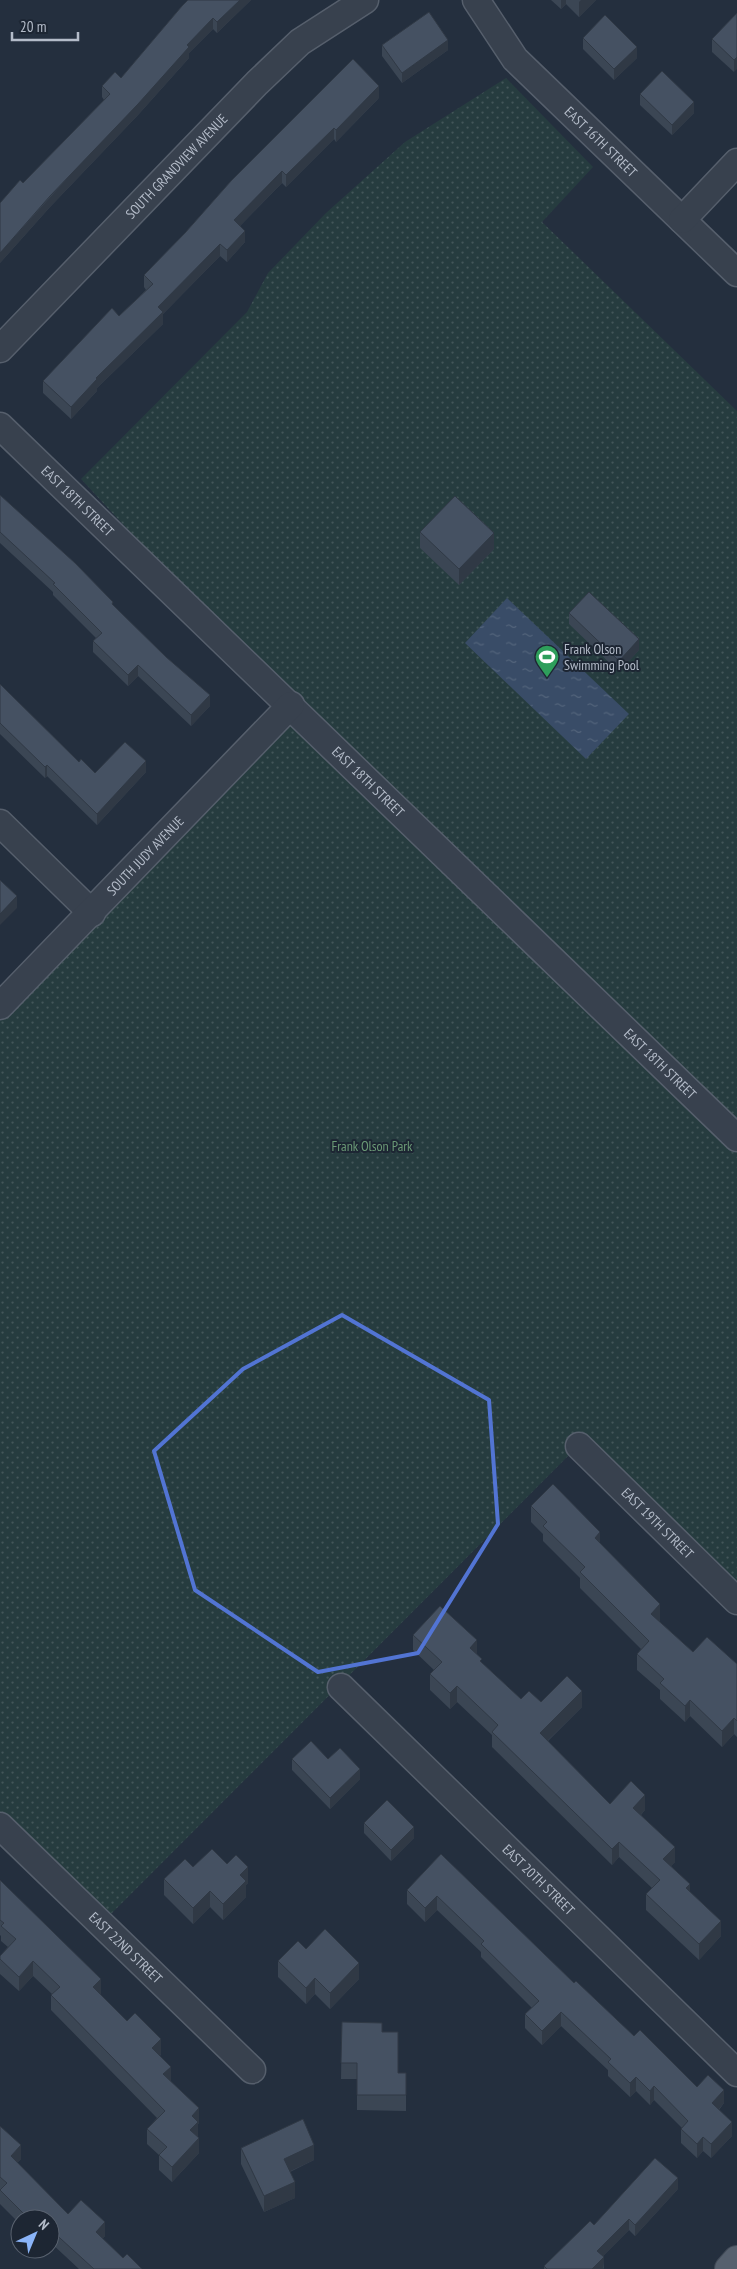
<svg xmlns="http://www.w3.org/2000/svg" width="737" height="2269" font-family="'PT Sans Narrow',sans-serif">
	<defs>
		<pattern id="park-dots" width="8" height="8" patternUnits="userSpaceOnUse" patternTransform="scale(1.25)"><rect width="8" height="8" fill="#263c3f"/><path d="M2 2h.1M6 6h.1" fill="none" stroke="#435659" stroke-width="1.8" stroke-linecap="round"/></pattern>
		<pattern id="water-ripples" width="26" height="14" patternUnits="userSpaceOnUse" patternTransform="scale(1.25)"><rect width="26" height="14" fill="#394c67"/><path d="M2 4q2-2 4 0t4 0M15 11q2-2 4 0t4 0" fill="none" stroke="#53647b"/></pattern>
	</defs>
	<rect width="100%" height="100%" fill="#242f3e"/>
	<path fill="url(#park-dots)" d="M506,78L593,167L542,222L737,411V1601L578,1446L101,1924L0,1826V1005L291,706L81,479L247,312L268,273L326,213L405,142Z"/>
	<path fill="url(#water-ripples)" d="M507,598L629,714L586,759L465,643Z"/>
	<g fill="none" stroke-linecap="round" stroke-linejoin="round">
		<defs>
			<g id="minor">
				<path id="s1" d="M476,0L515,59L737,273"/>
				<path d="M682,220L737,162"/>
				<path id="s2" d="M0,349L257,83L300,42L365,0"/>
				<path id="s3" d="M0,426L737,1138"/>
				<path d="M0,823L92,913"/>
				<path id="s4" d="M0,1006L291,705"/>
				<path id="s5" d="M579,1446L737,1601"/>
				<path id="s6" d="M341,1687L737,2073"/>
				<path id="s7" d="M0,1826L252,2070"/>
			</g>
			<path id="major" d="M729,2269L737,2260"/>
		</defs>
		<use href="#minor" stroke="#565f6c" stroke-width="29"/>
		<use href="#major" stroke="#414a57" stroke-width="30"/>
		<use href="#minor" stroke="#38414e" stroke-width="26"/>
		<use href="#major" stroke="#56606e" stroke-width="28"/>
	</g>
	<g fill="#3b4654">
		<path d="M251,0L217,33L213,29L189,53V58L138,115L50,207L0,263V203L23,183L104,100L102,97V86L121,78L182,6Z"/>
		<path d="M551,0H596L579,17L566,4L561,9Z"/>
		<path d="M737,13L734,72L712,52V39Z"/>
		<path d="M583,38L637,58L614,80L583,49Z"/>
		<path d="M382,45L448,50L402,83L382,56Z"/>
		<path d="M640,94L694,113L672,135L640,105Z"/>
		<path d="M379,98L336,142L334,139L286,187L282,183L240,226L245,242L227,262L220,256L163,314V324L97,388V391L71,419L43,393V381L119,316L146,290L144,287V275L185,233L231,181Z"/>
		<path d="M0,495L113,605L210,706L191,726L138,676L128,686L93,652V641L96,638L53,595V592L0,543Z"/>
		<path d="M420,532L494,549L459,585L420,548Z"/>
		<path d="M569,613L639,650L619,672L569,624Z"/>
		<path d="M0,684L79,762L95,773L146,772L97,825L47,776L45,778L0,734Z"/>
		<path d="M531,1506L600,1543L660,1620L659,1621L693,1652L737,1664V1737L734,1734L722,1747L690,1716L685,1722L660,1699V1690L637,1670V1654L641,1649L580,1588V1578L543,1541V1534L531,1522Z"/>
		<path d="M413,1635L477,1655L482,1663L521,1699L541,1702L582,1707L548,1741L610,1804L645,1810L641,1815L675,1862L671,1866L690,1892L721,1936L699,1960L646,1910V1894L652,1888L619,1857L612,1865L492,1747V1735L457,1702L450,1709L430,1690V1674L434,1670L413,1650Z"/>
		<path d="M292,1759H328L360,1779L330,1809L292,1770Z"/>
		<path d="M364,1823L414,1838L391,1861L364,1833Z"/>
		<path d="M441,1854L574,1983L634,2036L697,2087L724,2103L719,2110L732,2136L711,2158L703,2151L697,2158L681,2143V2129L682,2128L654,2100L650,2105L636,2091L630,2097L608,2076V2070L561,2026L542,2045L525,2028V2014L532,2008L481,1957V1952L437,1910L425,1922L407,1904V1890Z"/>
		<path d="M227,1864L248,1883L246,1885V1897L223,1920L210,1907L193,1924L164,1895V1879L193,1867Z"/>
		<path d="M0,1880L100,1994L161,2054L160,2056L171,2082L199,2123L198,2124V2137L199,2153L172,2182L159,2170V2155L147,2144V2129L157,2118L51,2010V1995L52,1994L33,1976L19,1991L0,1974V1956L8,1947L1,1941V1936L0,1935Z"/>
		<path d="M306,1949L359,1979L330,2009L315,1994L306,2004L278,1977V1961Z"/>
		<path d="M342,2022L382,2032L398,2073H406V2111L357,2110V2079H341Z"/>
		<path d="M0,2126L21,2159L17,2163L68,2214L105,2236L102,2239L123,2258L142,2269H79L50,2242V2219H20V2224L0,2204Z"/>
		<path d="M241,2148L314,2160L290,2172L295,2198L264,2212L241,2164Z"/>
		<path d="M678,2189L635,2236L629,2230L603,2256L604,2268L603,2269H544V2266L594,2225Z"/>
	</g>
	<g fill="#303945">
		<path d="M240,0H251L217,33V22Z"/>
		<path d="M561,0H566V4L561,9Z"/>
		<path d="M581,0H596L579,17V2Z"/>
		<path d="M213,18V29L189,53V58L138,115L50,207L0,263V253L187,45Z"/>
		<path d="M448,40V50L402,83V73Z"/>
		<path d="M637,47V58L614,80V69Z"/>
		<path d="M737,57V69L734,72V60Z"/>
		<path d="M379,86V98L336,142V130Z"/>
		<path d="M694,102V113L672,135V125Z"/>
		<path d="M334,128V139L286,187V175Z"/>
		<path d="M282,171V183L234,232V220Z"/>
		<path d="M245,231V242L227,262V250Z"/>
		<path d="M220,244V256L163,314V324L97,388V391L71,419V407L96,378L158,307Z"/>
		<path d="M494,533V549L459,585V569Z"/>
		<path d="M639,639V650L619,672V661Z"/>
		<path d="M138,665V676L128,686V675Z"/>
		<path d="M210,695V706L191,726V715Z"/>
		<path d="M146,761V772L97,825V814Z"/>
		<path d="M47,765V776L45,778V767Z"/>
		<path d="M17,896V908L0,925V914Z"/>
		<path d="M600,1532V1548L595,1538Z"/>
		<path d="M660,1604V1620L651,1629V1614Z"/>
		<path d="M477,1640V1656L470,1648Z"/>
		<path d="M457,1686V1702L450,1709V1693Z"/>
		<path d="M582,1691V1707L540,1748V1733Z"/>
		<path d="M690,1700V1716L685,1722V1706Z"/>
		<path d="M734,1718V1734L722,1747V1731Z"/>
		<path d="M360,1769V1779L330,1809V1798Z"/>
		<path d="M645,1795V1810L633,1823V1808Z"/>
		<path d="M414,1827V1838L391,1861V1850Z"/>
		<path d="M619,1842V1857L612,1865V1849Z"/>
		<path d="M675,1847V1862L663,1875V1859Z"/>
		<path d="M248,1867V1883L246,1885V1897L223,1920V1904L240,1875Z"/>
		<path d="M690,1884V1900L686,1888Z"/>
		<path d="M210,1891V1907L193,1924V1908Z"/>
		<path d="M437,1896V1910L425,1922V1908Z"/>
		<path d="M721,1921V1936L699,1960V1944Z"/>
		<path d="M33,1961V1976L19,1991V1977Z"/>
		<path d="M359,1963V1979L330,2009V1993Z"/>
		<path d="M315,1978V1994L306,2004V1988Z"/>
		<path d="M101,1979V1994L93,2001V1987Z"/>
		<path d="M561,2012V2026L542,2045V2031Z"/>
		<path d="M161,2039V2054L152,2063V2048Z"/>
		<path d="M171,2067V2082L163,2074Z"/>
		<path d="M636,2077V2091L630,2097V2083Z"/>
		<path d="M654,2086V2100L650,2105V2091Z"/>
		<path d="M724,2090V2103L712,2117V2103Z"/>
		<path d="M199,2108V2123L198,2124V2136L190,2145V2130L192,2116Z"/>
		<path d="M732,2122V2136L711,2158V2144Z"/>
		<path d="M703,2137V2151L697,2158V2144Z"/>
		<path d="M199,2138V2153L172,2182V2167Z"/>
		<path d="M21,2145V2159L11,2170V2156Z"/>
		<path d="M314,2145V2160L284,2174V2159Z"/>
		<path d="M678,2178V2189L635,2236V2225Z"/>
		<path d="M295,2182V2198L264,2212V2196Z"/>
		<path d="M629,2219V2230L597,2262V2251Z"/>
		<path d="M105,2222V2236L96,2246V2232Z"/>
		<path d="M604,2257L603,2269H592Z"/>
	</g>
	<g fill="#455162" stroke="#303945">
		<path d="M188,0H240L217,22L213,18L187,45L189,47L138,104L50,196L0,253V203L20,180L23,183L110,94L102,86L115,72L121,78L182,6Z"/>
		<path d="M429,12L448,40L402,73L382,45Z"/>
		<path d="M737,13V57L734,60L712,39Z"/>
		<path d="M605,15L637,47L614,69L583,38Z"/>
		<path d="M353,59L379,86L336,130L334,128L286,175L282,171L234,220L245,231L227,250L220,244L158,307L163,312L96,378L97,379L71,407L43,381L112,308L119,316L153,284L144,275L185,233L231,181Z"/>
		<path d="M662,71L694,102L672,125L640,94Z"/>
		<path d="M0,495L75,563L113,602L112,604L166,657L210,695L191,715L138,665L128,675L93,641L102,633L53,584L55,583L0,532Z"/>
		<path d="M455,496L494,533L459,569L420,532Z"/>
		<path d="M589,592L639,639L619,661L569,613Z"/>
		<path d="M0,684L79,762L81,759L95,773L125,742L146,761L97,814L47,765L45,767L0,723Z"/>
		<path d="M0,880L17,896L0,914Z"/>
		<path d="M553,1484L600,1532L595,1538L660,1604L651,1614L693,1652L707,1637L737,1664V1721L734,1718L722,1731L690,1700L685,1706L660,1683L664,1679L637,1654L649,1641L580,1572L585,1567L543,1526L547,1522L531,1506Z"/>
		<path d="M440,1606L477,1640L470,1648L482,1659L480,1661L521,1699L529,1691L541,1702L567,1676L582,1691L540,1733L610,1804L631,1781L645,1795L633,1808L675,1847L663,1859L690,1884L686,1888L721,1921L699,1944L646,1894L660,1880L619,1842L612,1849L492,1732L498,1725L457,1686L450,1693L430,1674L442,1662L413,1635Z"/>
		<path d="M311,1741L328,1759L340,1748L360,1769L330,1798L292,1759Z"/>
		<path d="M387,1800L414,1827L391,1850L364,1823Z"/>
		<path d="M212,1849L227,1864L236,1855L248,1867L240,1875L246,1881L223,1904L210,1891L193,1908L164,1879L185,1859L193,1867Z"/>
		<path d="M441,1854L574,1983L576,1981L634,2036L640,2030L697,2087L708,2075L724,2090L712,2103L732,2122L711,2144L703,2137L697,2144L681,2129L688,2121L654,2086L650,2091L636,2077L630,2083L608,2062L611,2059L561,2012L542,2031L525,2014L539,2001L481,1944L484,1941L437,1896L425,1908L407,1890Z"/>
		<path d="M0,1880L101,1979L93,1987L127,2021L135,2013L161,2039L152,2048L171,2067L163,2074L199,2108L192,2116L198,2122L190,2130L199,2138L172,2167L159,2155L167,2147L147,2129L165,2111L51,1995L60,1987L33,1961L19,1977L0,1959V1956L16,1939L1,1926L4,1923L0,1920Z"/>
		<path d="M325,1929L359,1963L330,1993L315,1978L306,1988L278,1961L298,1941L306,1949Z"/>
		<path d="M342,2022L382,2023V2032H398V2073H406V2095H357V2063H341Z"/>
		<path d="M303,2119L314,2145L284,2159L295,2182L264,2196L241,2148Z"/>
		<path d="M0,2126L21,2145L11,2156L68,2214L81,2200L105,2222L96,2232L123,2258L127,2254L142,2269H94L50,2229V2219H40L37,2216L34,2219H29L0,2190L7,2183L0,2177Z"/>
		<path d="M655,2158L678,2178L635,2225L629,2219L597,2251L604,2257L592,2269H547L544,2266L590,2221L594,2225Z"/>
	</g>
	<path fill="none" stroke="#5274d3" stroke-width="4" stroke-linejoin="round" d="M342,1315L489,1400L498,1524L418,1653L318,1672L195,1590L154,1451L243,1369Z"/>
	<defs>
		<symbol id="stadium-pin" viewBox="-11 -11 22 30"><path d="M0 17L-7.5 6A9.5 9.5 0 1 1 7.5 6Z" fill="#2e9e5b" stroke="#1d2633"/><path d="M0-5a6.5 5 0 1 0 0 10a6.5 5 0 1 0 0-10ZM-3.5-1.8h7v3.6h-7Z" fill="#fff"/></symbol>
	</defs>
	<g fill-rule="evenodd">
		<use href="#stadium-pin" x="533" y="643" width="28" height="38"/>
	</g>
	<g text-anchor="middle" stroke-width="4" stroke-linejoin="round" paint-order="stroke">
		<g font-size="14" fill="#b4bcc9" stroke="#1d2633">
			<text dy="5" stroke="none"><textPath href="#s1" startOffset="190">EAST 16TH STREET</textPath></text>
			<text dy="5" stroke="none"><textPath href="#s2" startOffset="254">SOUTH GRANDVIEW AVENUE</textPath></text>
			<text dy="5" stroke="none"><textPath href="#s3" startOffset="108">EAST 18TH STREET</textPath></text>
			<text dy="5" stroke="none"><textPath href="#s3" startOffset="512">EAST 18TH STREET</textPath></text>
			<text dy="5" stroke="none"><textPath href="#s4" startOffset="209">SOUTH JUDY AVENUE</textPath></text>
			<text dy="5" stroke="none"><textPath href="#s3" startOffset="918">EAST 18TH STREET</textPath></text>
			<text dy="5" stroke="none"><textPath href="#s5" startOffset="110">EAST 19TH STREET</textPath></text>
			<text dy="5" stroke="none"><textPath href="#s6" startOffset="276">EAST 20TH STREET</textPath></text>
			<text dy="5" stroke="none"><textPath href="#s7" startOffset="175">EAST 22ND STREET</textPath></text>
		</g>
		<g font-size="14" fill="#b4bcc9" stroke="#1d2633" text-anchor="start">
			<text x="564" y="654">Frank Olson<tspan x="564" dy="16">Swimming Pool</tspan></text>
		</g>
		<g font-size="14" fill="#6b9a76" stroke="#1d2633">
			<text x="372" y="1151">Frank Olson Park</text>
		</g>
	</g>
	<g transform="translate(35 2234) rotate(44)"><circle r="24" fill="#1d2633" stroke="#59626f"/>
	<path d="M0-4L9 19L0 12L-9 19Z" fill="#8ab4f8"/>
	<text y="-8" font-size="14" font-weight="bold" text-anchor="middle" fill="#b4bcc9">N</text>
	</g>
	<path d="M12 32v8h66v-8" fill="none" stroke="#b4bcc9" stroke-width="2.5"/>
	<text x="20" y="32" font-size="15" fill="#b4bcc9" stroke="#1d2633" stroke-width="4" paint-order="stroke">20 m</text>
</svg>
